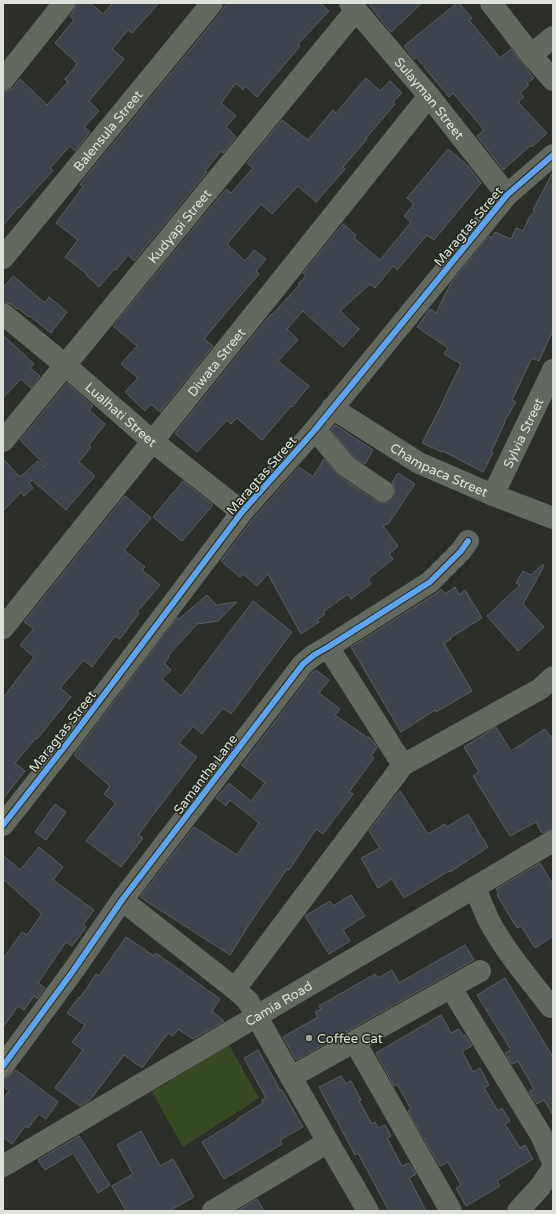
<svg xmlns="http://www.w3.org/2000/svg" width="556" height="1214" font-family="'Varela Round',sans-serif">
	<rect width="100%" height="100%" fill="#2c2f29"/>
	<path fill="#374a24" d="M229,1045L259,1098L183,1147L152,1092Z"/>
	<g fill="#3c434c" stroke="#5c5f5f">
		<path d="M76,3H90L103,14L113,3H159L132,33L128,30L112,49L124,59L89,101L99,111L84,127L90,132L75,151L70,146L50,168L53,170L19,208L18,207L3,226V92L8,91L13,88L20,79L47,105L68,82L65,79L76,66V65L77,63L55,43L74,20L70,16L74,10Z"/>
		<path d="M227,3H320L329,11L298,44L300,46L257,97L245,86L243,90L236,83L221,103L236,116L226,127L236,137L223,153L221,151L205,171L207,172L134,261L128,255L116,270L114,269L99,287L86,275L87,274L65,257L78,240L56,223L83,187L80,184L222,11Z"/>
		<path d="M368,3H422L391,32L377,15V14Z"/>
		<path d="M457,3H459L472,18L469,20L500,58L511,49L534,78L527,84L529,85L520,93L524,97L518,102L547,133L532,147L531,145L503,170L477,136L484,130L453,93L449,97L416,57L414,59L404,46Z"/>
		<path d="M366,78L380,91L390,81L402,93L393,102L395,104L366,138L367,139L343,167L345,169L316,202L298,186L272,214L261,204L227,244L245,261L254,250L266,259L256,271L259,274L228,310L204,339L213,346L160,412L151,404L145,411L125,392L138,378L121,364L137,346L113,326L226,189L231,193L253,168L247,163L282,120L308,140L333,110L336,113Z"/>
		<path d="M448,149L468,166L481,183L434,240L427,235L397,270L393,266L375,288L370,284L340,311L359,329L343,347L303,311L287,329L298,340L278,361L309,386L292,407L291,406L262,440L237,418L231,424L227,420L197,452L176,434V432L271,314L272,315L299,285L298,284L306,276L303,273L343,224L356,235L354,238L380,260L411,222L404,216L414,204L407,198Z"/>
		<path d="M553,172V330L539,361L532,358L512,400L516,402L504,422H505L491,452L493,453L483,472L443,451L442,452L422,443L444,400V399L461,364L444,354L448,348L417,327L430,309L436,313L451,283L489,236L492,238L495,232L511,239L516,228L523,231L530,216L535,212L533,210Z"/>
		<path d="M13,276L45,303L49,297L67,312L51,333L30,316L29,317L18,308L17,309L11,304L3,302V288Z"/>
		<path d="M3,335L34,364L30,368L40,376L31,388L21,379L3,398Z"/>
		<path d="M67,383L93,406L89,410L105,424L89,445L91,447L79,462L95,476L66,510L32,480L29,483L33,488L24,496L21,492L3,511V459L20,477L38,461L44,467L45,465L20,440Z"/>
		<path d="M335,425L373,450L365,464L354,457L331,430Z"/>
		<path d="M324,459L339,476L376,501L382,503L389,502L394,498L395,491L394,486L392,483L398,473L415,484L389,523L383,526L398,546L389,554L393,559L368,579L371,584L351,599L348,594L323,612L325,614L317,620L319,622L301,634L268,574L257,586L243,574L240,577L221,561L252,520L299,467L313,477Z"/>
		<path d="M183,481L213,505L182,541L153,517Z"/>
		<path d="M125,496L151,518L124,550L145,567L142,570L160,585L137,612L139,613L120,639L115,636L92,667L84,660L60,688L71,697L37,739L36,738L15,763L25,771L3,799V698L34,657L20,645L34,629L24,622Z"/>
		<path d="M543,564L544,566L523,604L544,627L518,651L487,616L520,585L516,583L523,571L531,575Z"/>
		<path d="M455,587L459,595L465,590L482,618L450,638L451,639L444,643L472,691L436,712L435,710L401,732L351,647L437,593L441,589L445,594Z"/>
		<path d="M207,595L216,605L237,602L218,621L197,624L168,656L169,657L164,663L171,670L162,679L181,696L253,601L292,632L231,714L223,708L202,734L193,726L179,743L197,757L138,835L143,838L121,867L86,841L116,803L104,794L110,786L74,755L177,618L179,619Z"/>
		<path d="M316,670L329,680L319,693L340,709L335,715L368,738L369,737L372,740L377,747L371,756L374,758L349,792L353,794L323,834L316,829L289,870L287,869L252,920L230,955L140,897L194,827L237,855L259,823L230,800L226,806L216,798L229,783L251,801L265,783L242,765L312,673Z"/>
		<path d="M496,727L511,751L545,729L553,740V829L542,833L536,822L510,836L473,776L479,772L464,747Z"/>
		<path d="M400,791L428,834L445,824L447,827L468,814L488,847L450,872L449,871L404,898L392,879L378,888L361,858L380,848L369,831L397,794Z"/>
		<path d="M55,804L66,812L46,840L35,832Z"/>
		<path d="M39,847L63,867L53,880L94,910L83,925L86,927L72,946L66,942L38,983L45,988L37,999L34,996L24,1010L18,1006L3,1027V959L22,932L27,935L42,914L3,879V855L20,870Z"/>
		<path d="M540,863L553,885V936L535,948L521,926L517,928L497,895L499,894L496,889Z"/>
		<path d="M351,895L365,916L343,930L350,941L329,954L305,916L330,901L333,906Z"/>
		<path d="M126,937L154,956L156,953L220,999L212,1011L224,1021L193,1039L178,1029L173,1036L168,1033L142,1068L124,1055L90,1100L80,1106L55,1088L83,1050L72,1042L85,1025L67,1013L79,997L80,998L96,974L99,976Z"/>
		<path d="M465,945L474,960L296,1060L283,1037L318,1017L315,1012L321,1009L319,1006L375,974L378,978L392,970L399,983Z"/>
		<path d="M505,978L553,1057V1115L544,1100L537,1104L529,1092L534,1089L518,1061L512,1064L505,1053L511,1050L477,995Z"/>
		<path d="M441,1015L451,1033L459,1029L463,1036L465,1035L472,1046L462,1051L473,1072L480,1068L489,1085L484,1088L498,1111L502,1108L510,1121L505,1124L520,1148L525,1145L533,1159L497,1181L500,1186L466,1206L456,1188L461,1185L448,1162L440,1166L408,1111L411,1109L397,1084L394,1086L376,1053Z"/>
		<path d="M258,1050L280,1090H282L303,1127L280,1140L282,1144L224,1179L202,1142L238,1120L237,1119L263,1103L262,1100L266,1098L244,1058Z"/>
		<path d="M16,1070L58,1102L46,1119L39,1114L28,1128L25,1126L12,1144L3,1137V1099L9,1091L3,1086V1078L8,1077Z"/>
		<path d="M341,1076L346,1084L351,1081L361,1100L359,1101L372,1124L375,1122L378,1128L385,1125L391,1136L387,1138L402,1166L409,1163L416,1174L409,1178L426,1211H389L358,1153L355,1155L319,1087Z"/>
		<path d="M141,1131L160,1166L173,1159L194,1197L169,1211H126L112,1186L133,1174L117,1145Z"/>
		<path d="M79,1136L110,1185L98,1193L73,1153L45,1170L38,1160Z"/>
		<path d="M257,1199L264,1211H237Z"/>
	</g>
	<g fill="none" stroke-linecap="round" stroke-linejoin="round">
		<g stroke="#64695f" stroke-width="22">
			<path id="s1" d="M350,3L429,96L507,195"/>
			<path d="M491,3L531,55L553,80"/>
			<path d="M531,55L553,37"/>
			<path d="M3,80L64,3"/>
			<path id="s2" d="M3,258L212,3"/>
			<path id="s3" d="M3,314L65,365L152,441L242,512"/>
			<path id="s4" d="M332,408L419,463L493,495L553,518"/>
			<path d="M314,431L322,438L346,466L383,491"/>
			<path id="s5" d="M3,441L356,10"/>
			<path id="s6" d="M493,495L553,370"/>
			<path id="s7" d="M3,628L429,96"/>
			<path d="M328,647L403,765"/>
			<path d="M3,825L69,741L242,512L314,431L507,195L553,155"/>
			<path d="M475,887C479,898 484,910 489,921C506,952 529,979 551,1007"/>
			<path d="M122,900L235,989L403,765L540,689L553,677"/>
			<path d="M451,988L541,1135L553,1162"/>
			<path d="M235,989L248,1001L291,1077"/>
			<path d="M355,1042L451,1211"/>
			<path d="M3,1066L73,971L122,900L303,664L314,655L328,647L430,582L461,551L468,541"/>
			<path d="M328,1142L291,1077L480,971"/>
			<path id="s8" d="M3,1166L553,841"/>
			<path d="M213,1211L328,1142L368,1211"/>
			<path d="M518,1211L540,1187L553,1168"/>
		</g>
		<defs>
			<g id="cycleway">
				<path d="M3,825L69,741L242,512L314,431L507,195L553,155"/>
				<path d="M3,1066L73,971L122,900L303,664L314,655L328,647L430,582L461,551L468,541"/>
			</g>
		</defs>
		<use href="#cycleway" stroke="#21281c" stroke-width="8"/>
		<use href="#cycleway" stroke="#60a3ed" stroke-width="6"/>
	</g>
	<circle fill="#9fa39b" stroke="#21281c" stroke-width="1.5" cx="309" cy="1038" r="4"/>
	<g text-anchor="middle" stroke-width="3" stroke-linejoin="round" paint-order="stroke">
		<g font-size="13" fill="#dde1d9" stroke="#21281c">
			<text dy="5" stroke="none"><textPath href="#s1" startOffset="124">Sulayman Street</textPath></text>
			<text dy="5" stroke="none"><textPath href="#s2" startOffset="165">Balensula Street</textPath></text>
			<text dy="5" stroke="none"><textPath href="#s5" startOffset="278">Kudyapi Street</textPath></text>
			<text transform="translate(468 226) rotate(-50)" y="5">Maragtas Street</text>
			<text dy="5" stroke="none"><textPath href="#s7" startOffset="341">Diwata Street</textPath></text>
			<text dy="5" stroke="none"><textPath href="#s3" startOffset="155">Lualhati Street</textPath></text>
			<text dy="5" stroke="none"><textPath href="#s6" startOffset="69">Sylvia Street</textPath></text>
			<text dy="5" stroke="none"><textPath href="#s4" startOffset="124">Champaca Street</textPath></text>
			<text transform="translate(261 475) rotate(-49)" y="5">Maragtas Street</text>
			<text transform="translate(62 731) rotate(-52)" y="5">Maragtas Street</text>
			<text transform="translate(205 774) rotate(-53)" y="5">Samantha Lane</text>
			<text dy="5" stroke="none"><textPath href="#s8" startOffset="320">Camia Road</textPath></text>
		</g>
		<g font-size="13" fill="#dde1d9" stroke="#21281c" text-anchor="start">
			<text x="317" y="1043">Coffee Cat</text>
		</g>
	</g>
	<rect width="556" height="1214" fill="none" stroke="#dde1d9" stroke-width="8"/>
</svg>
